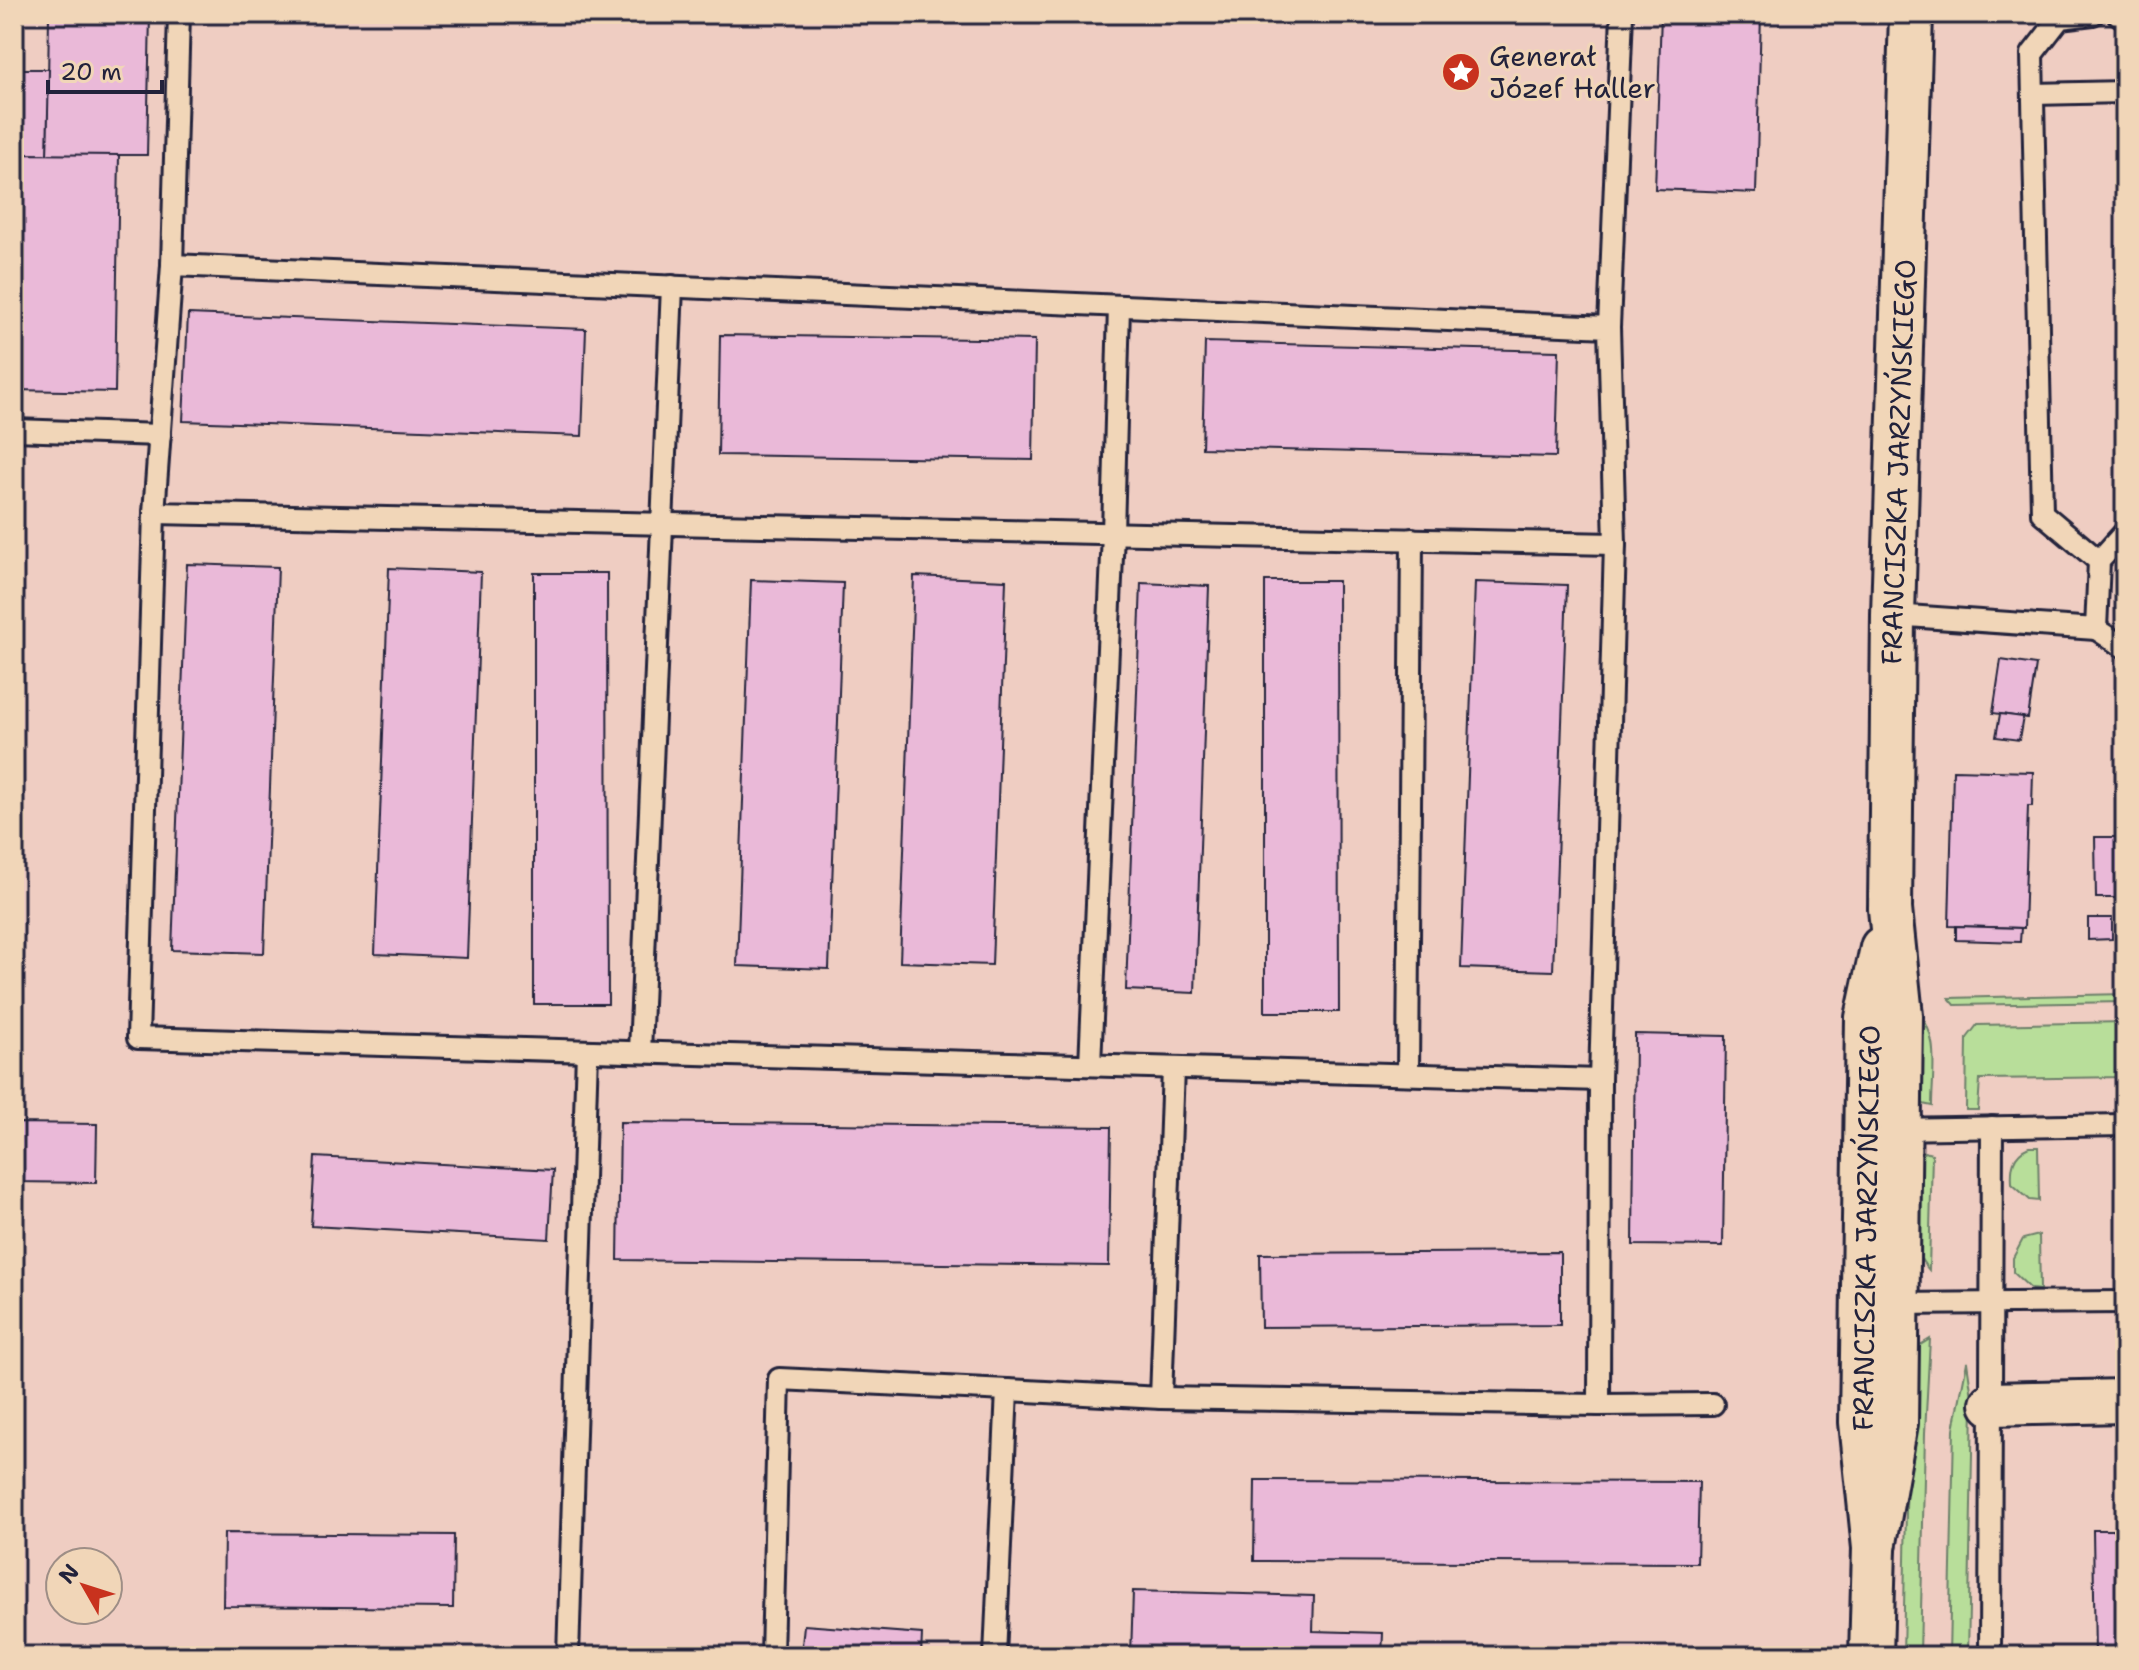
<svg xmlns="http://www.w3.org/2000/svg" width="2139" height="1670" font-family="'Shantell Sans',sans-serif">
	<rect width="100%" height="100%" fill="#efcdc2"/>
	<filter id="ink" filterUnits="userSpaceOnUse"><feTurbulence type="fractalNoise" baseFrequency=".0125" numOctaves="2"/><feDisplacementMap in="SourceGraphic" scale="16" xChannelSelector="R" yChannelSelector="G"/><feConvolveMatrix kernelMatrix="1 2 1 2 8 2 1 2 1" color-interpolation-filters="sRGB"/></filter>
	<g filter="url(#ink)">
		<g fill="#b8de9a" stroke="#6d806a" stroke-width="2">
			<path d="M2125,994V1002L1955,1005L1949,998Z"/>
			<path d="M1916,1010C1941,1034 1932,1073 1932,1106L1923,1104L1917,1094Z"/>
			<path d="M2125,1022V1077L1980,1079L1978,1110H1966L1967,1038L1977,1025Z"/>
			<path d="M2029,1147H2038L2039,1201L2030,1200L2012,1184C2011,1168 2012,1154 2029,1147Z"/>
			<path d="M1924,1152L1932,1154L1929,1270C1902,1240 1914,1196 1915,1159Z"/>
			<path d="M2039,1235L2040,1290L2031,1289L2013,1272V1258L2023,1239Z"/>
			<path d="M1930,1339L1925,1433L1920,1656H1903L1909,1366L1917,1347Z"/>
			<path d="M1967,1362L1973,1404L1968,1656H1949L1954,1429Z"/>
		</g>
		<g fill="#eab9d8" stroke="#22223b" stroke-width="2">
			<path d="M49,14H150L147,155H47Z"/>
			<path d="M1661,14H1761L1756,193L1655,189Z"/>
			<path d="M14,69H49L47,155L14,154Z"/>
			<path d="M14,154L119,155L115,392L14,390Z"/>
			<path d="M188,314L586,329L582,436L183,421Z"/>
			<path d="M720,335L1035,340L1033,460L718,455Z"/>
			<path d="M1205,342L1559,351L1556,457L1202,448Z"/>
			<path d="M187,564L278,567L264,953L172,950Z"/>
			<path d="M389,568L481,572L467,958L375,954Z"/>
			<path d="M534,573H607L608,1004H534Z"/>
			<path d="M914,576L1006,580L992,965L900,962Z"/>
			<path d="M751,580L843,583L829,969L737,966Z"/>
			<path d="M1265,581H1338L1339,1012H1265Z"/>
			<path d="M1475,582L1567,585L1553,971L1461,968Z"/>
			<path d="M1141,583L1209,586L1195,993L1126,990Z"/>
			<path d="M2001,660L2036,665L2028,718L1993,713Z"/>
			<path d="M2000,714L2023,717L2019,740L1996,737Z"/>
			<path d="M1953,770L2033,772L2032,806H2028L2024,928L1949,926Z"/>
			<path d="M2095,837H2125V898H2096Z"/>
			<path d="M2088,918H2112V939L2088,940Z"/>
			<path d="M1956,926L2021,928L2020,942L1956,940Z"/>
			<path d="M1635,1034L1726,1036L1723,1246L1633,1245Z"/>
			<path d="M620,1122L1111,1127L1109,1266L618,1260Z"/>
			<path d="M14,1123L97,1124L96,1183L14,1182Z"/>
			<path d="M315,1157L553,1170L549,1239L311,1226Z"/>
			<path d="M1560,1252V1325L1261,1327L1260,1254Z"/>
			<path d="M1255,1480L1699,1482L1697,1563L1254,1561Z"/>
			<path d="M2093,1530H2125V1656H2095Z"/>
			<path d="M224,1533L454,1535L453,1608L223,1606Z"/>
			<path d="M1133,1591L1314,1596L1313,1631L1383,1633L1382,1656H1131Z"/>
			<path d="M804,1625L922,1634L921,1656H801Z"/>
		</g>
		<g fill="none" stroke-linecap="round" stroke-linejoin="round">
			<defs>
				<g id="lane">
					<path d="M2093,14L2060,18L2032,54L2042,513L2099,561"/>
					<path d="M2118,14L2125,19"/>
					<path d="M2033,94L2125,92"/>
					<path d="M172,265L179,14"/>
					<path d="M1609,327L172,265L154,513L1615,544L1609,327L1622,14"/>
					<path d="M14,430L160,435"/>
					<path d="M154,513L138,1038L1600,1080L1615,544"/>
					<path d="M1893,615L2096,629L2099,561L2125,532"/>
					<path d="M2096,629L2125,648"/>
					<path d="M640,1052L672,286"/>
					<path d="M1090,1065L1113,533L1119,306"/>
					<path d="M1408,1074L1412,539"/>
					<path d="M1893,1129L2125,1125"/>
					<path d="M1891,1304L2125,1302"/>
					<path d="M1161,1398L1599,1405L1713,1404"/>
					<path d="M1599,1405L1600,1080"/>
					<path d="M568,1656L587,1051"/>
					<path d="M772,1656L779,1379L1007,1390"/>
					<path d="M995,1656L1007,1390L1161,1398L1173,1068"/>
					<path d="M1990,1656L1992,1127"/>
				</g>
				<g id="street">
					<path d="M1992,1404L2125,1401"/>
					<path d="M1874,1548L1896,1423L1901,1016L1890,909L1893,615L1911,14"/>
					<path d="M1871,1656L1874,1548L1861,1422L1867,1018L1882,948"/>
				</g>
			</defs>
			<use href="#lane" stroke="#22223b" stroke-width="26"/>
			<use href="#street" stroke="#22223b" stroke-width="48"/>
			<use href="#lane" stroke="#f1d6b8" stroke-width="20"/>
			<use href="#street" stroke="#f1d6b8" stroke-width="42"/>
		</g>
	</g>
	<defs>
		<symbol id="sight-disc" viewBox="-11 -11 22 22"><circle r="9.5" fill="#c8321e" stroke="#f1d6b8"/><path d="M0-6L1.8-2.2L6-1.7L2.9 1.2L3.7 5.4L0 3.3L-3.7 5.4L-2.9 1.2L-6-1.7L-1.8-2.2Z" fill="#fff"/></symbol>
	</defs>
	<g fill-rule="evenodd">
		<use href="#sight-disc" x="1439" y="50" width="44" height="44"/>
	</g>
	<g text-anchor="middle" stroke-width="6" stroke-linejoin="round" paint-order="stroke">
		<g font-size="28" fill="#22223b" stroke="#f1d6b8" text-anchor="start">
			<text x="1489" y="66">Generał<tspan x="1489" dy="32">Józef Haller</tspan></text>
		</g>
		<g font-size="28" fill="#22223b" stroke="#f1d6b8">
			<text transform="translate(1898 462) rotate(-88)" y="10">FRANCISZKA JARZYŃSKIEGO</text>
			<text transform="translate(1866 1228) rotate(-89)" y="10">FRANCISZKA JARZYŃSKIEGO</text>
		</g>
	</g>
	<rect width="2139" height="1670" fill="none" stroke="#f1d6b8" stroke-width="48"/>
	<rect x="24" y="24" width="2091" height="1622" fill="none" stroke="#22223b" stroke-width="3" filter="url(#ink)"/>
	<g transform="translate(84 1586) rotate(309)"><circle r="38" fill="#f1d6b8" stroke="#9e8e86" stroke-width="2"/>
	<path d="M0-6L14 30L0 20L-14 30Z" fill="#c8321e"/>
	<text y="-12" font-size="22" font-weight="bold" text-anchor="middle" fill="#22223b">N</text>
	</g>
	<path d="M48 80v12h114v-12" fill="none" stroke="#22223b" stroke-width="4"/>
	<text x="60" y="80" font-size="24" fill="#22223b" stroke="#f1d6b8" stroke-width="6" paint-order="stroke">20 m</text>
</svg>
